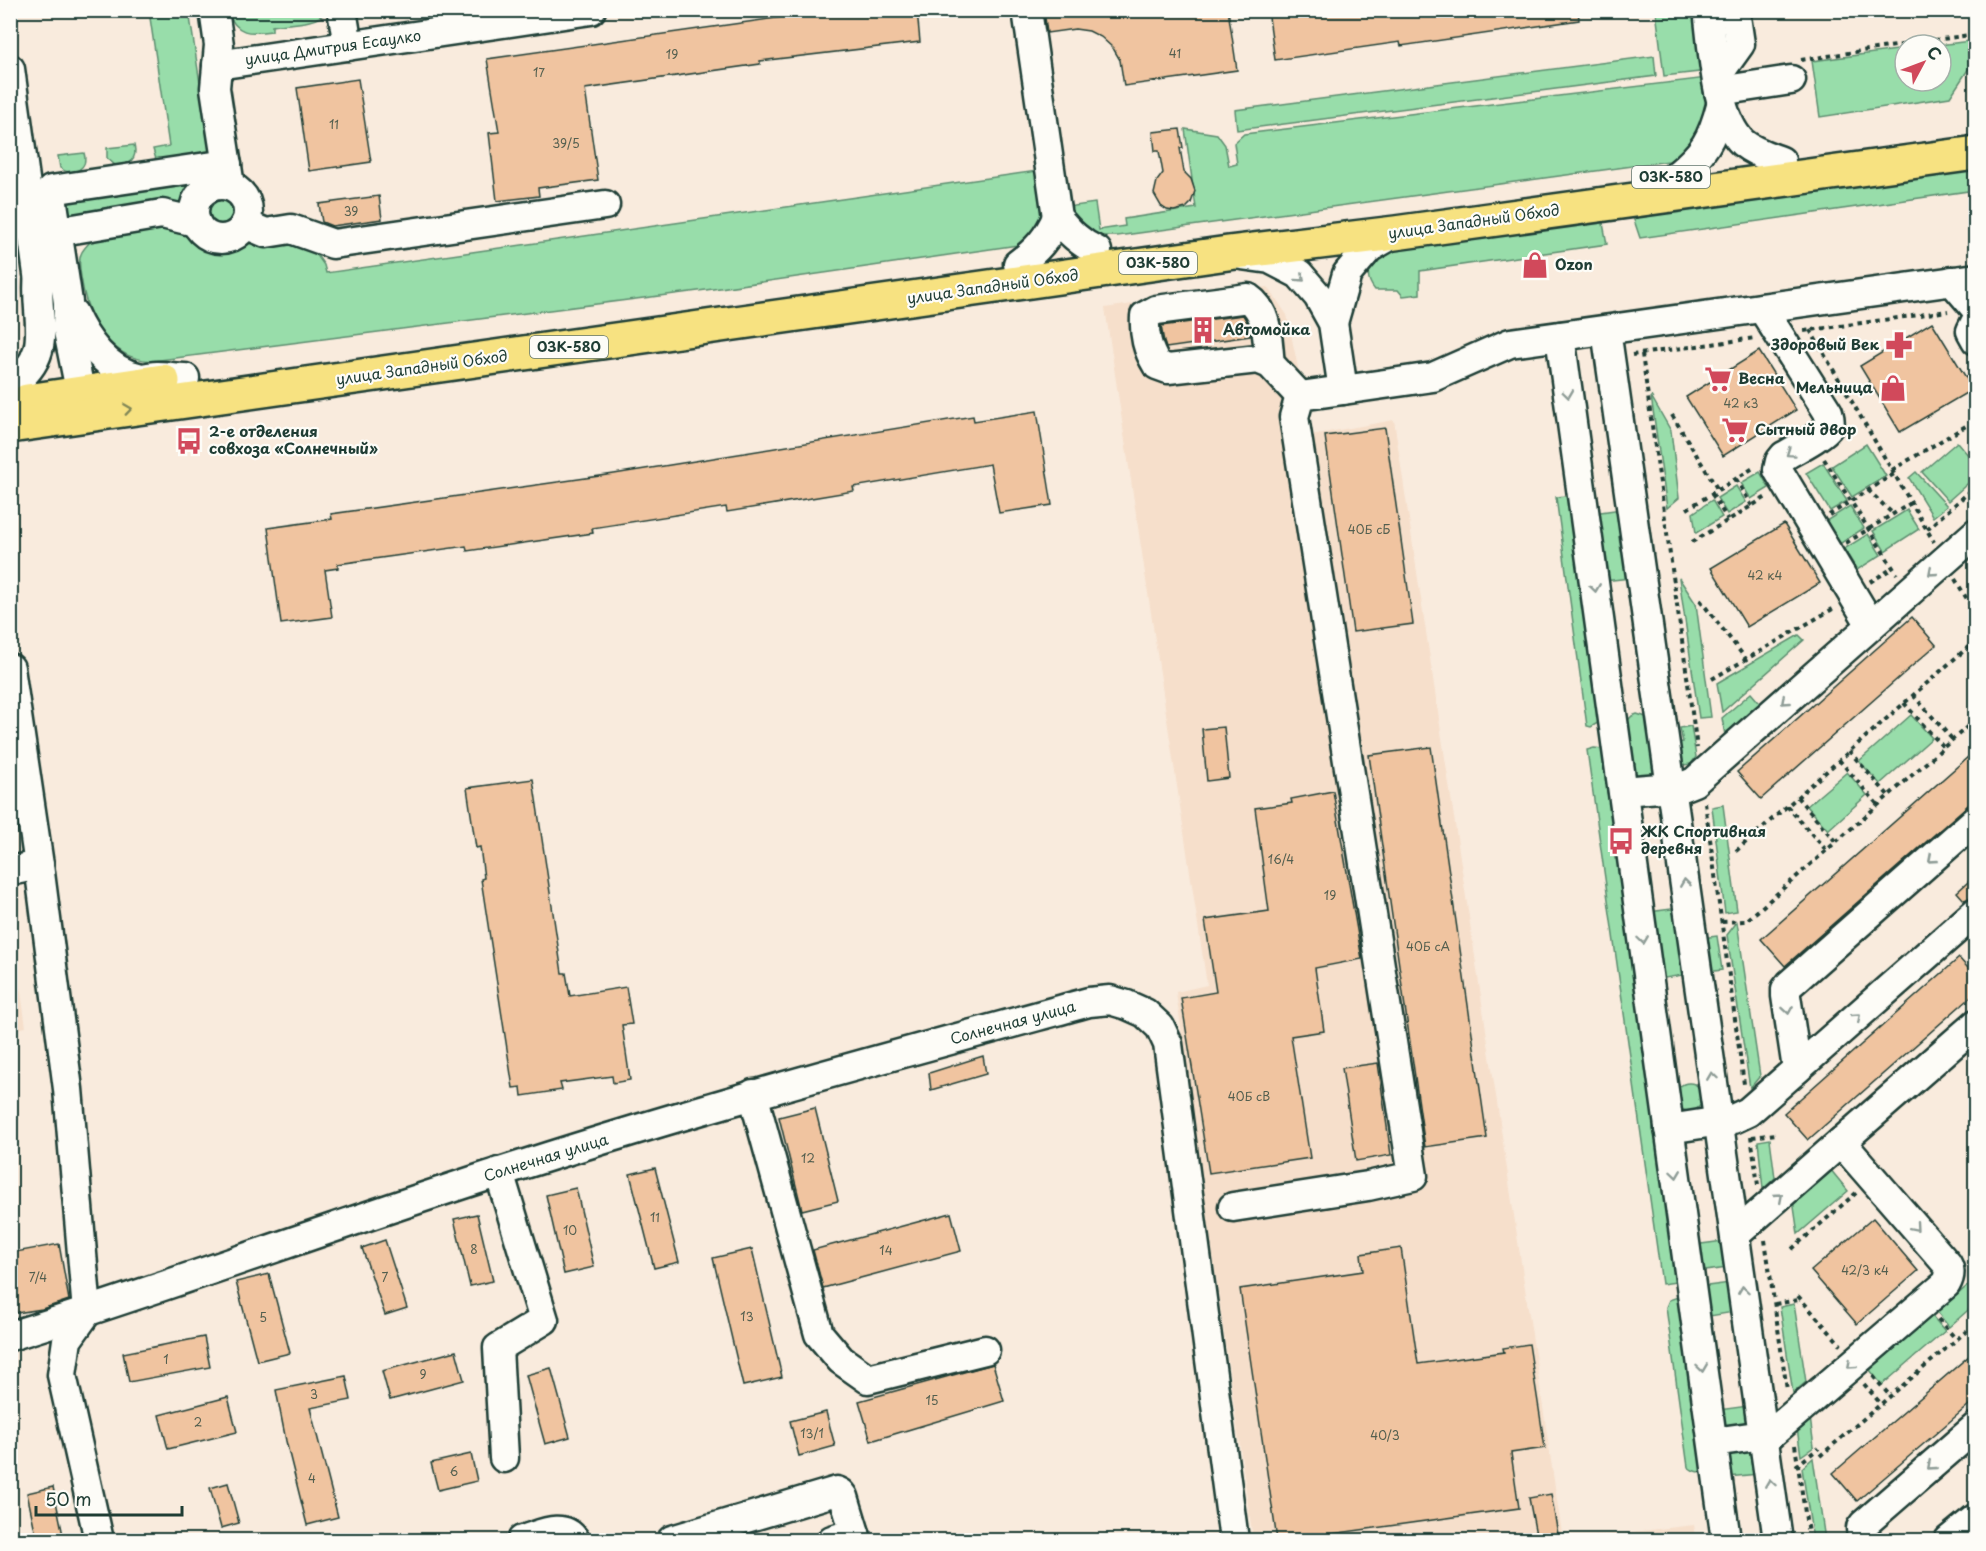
<svg xmlns="http://www.w3.org/2000/svg" width="1986" height="1551" font-family="'Playpen Sans',sans-serif">
	<rect width="100%" height="100%" fill="#f9ebdd"/>
	<filter id="ink" filterUnits="userSpaceOnUse"><feTurbulence type="fractalNoise" baseFrequency=".0167" numOctaves="2"/><feDisplacementMap in="SourceGraphic" scale="12" xChannelSelector="R" yChannelSelector="G"/><feConvolveMatrix kernelMatrix="1 2 1 2 8 2 1 2 1" color-interpolation-filters="sRGB"/></filter>
	<g filter="url(#ink)">
		<g fill="#f6dfcb">
			<path d="M1268,287L1287,315L1312,435L1394,420L1563,1540L1694,1525L1697,1540H1253L1176,992L1207,985L1105,308L1221,291Z"/>
			<path d="M10,916L26,1027L11,1030H10Z"/>
		</g>
		<g fill="#98ddaa" stroke="#5c8d6f" stroke-width="1.5">
			<path d="M149,11H189L210,149L209,154L157,163L153,149L169,146Z"/>
			<path d="M227,11L327,10V11C316,25 289,23 272,26V31C249,34 237,35 227,11Z"/>
			<path d="M1656,11H1700L1708,71L1664,76Z"/>
			<path d="M1970,41L1975,49V59L1950,97L1820,117L1812,61L1905,49V81H1941V45H1939Z"/>
			<path d="M1654,56L1656,76L1237,130L1235,110Z"/>
			<path d="M1707,78L1709,113L1706,127L1681,156L1669,161L1117,236H1103L1082,230L1067,207L1095,203L1099,230L1125,226L1124,219L1196,208L1185,129L1217,134L1225,145L1229,166L1237,164L1234,143L1244,134Z"/>
			<path d="M134,145C138,159 129,166 115,165L107,158V148Z"/>
			<path d="M84,153C89,169 73,177 60,168L58,156Z"/>
			<path d="M1975,165V190L1640,238L1632,214Z"/>
			<path d="M1037,171L1045,226L1032,243L706,290L152,361C141,360 131,358 122,352C96,335 85,306 81,277C80,270 78,261 81,254C83,249 88,244 92,240L157,228L187,236L207,246L223,249L259,240L280,239L314,251L324,265L326,273Z"/>
			<path d="M183,186L187,187L191,194L190,201L186,203L73,221L62,206L69,201Z"/>
			<circle cx="221" cy="212" r="17"/>
			<path d="M1601,213L1607,244L1420,271V294L1403,296L1398,290H1375C1363,275 1369,266 1379,252Z"/>
			<path d="M1651,396L1671,431L1679,498L1667,508Z"/>
			<path d="M1957,442L1975,463V477L1948,501L1922,472Z"/>
			<path d="M1866,444L1886,476L1852,497L1832,466Z"/>
			<path d="M1823,463L1847,501L1830,511L1806,473Z"/>
			<path d="M1760,472L1769,488L1751,499L1741,483Z"/>
			<path d="M1916,472L1947,506L1933,517L1909,478Z"/>
			<path d="M1736,486L1746,502L1727,514L1717,498Z"/>
			<path d="M1576,495L1601,721L1591,727L1587,726L1556,497Z"/>
			<path d="M1712,500L1722,517L1696,533L1693,513Z"/>
			<path d="M1850,506L1864,528L1832,549L1818,526Z"/>
			<path d="M1621,509L1625,535L1619,537L1621,551L1626,550L1630,578L1604,581L1594,513Z"/>
			<path d="M1907,510L1919,529L1885,551L1873,531Z"/>
			<path d="M1868,534L1881,555L1857,570L1844,549Z"/>
			<path d="M1679,578L1696,604L1711,717L1699,718Z"/>
			<path d="M1799,635L1804,640L1722,712L1717,683Z"/>
			<path d="M1751,693L1764,708L1726,741L1722,718Z"/>
			<path d="M1637,714L1646,717L1649,720L1656,771L1653,775L1644,779L1633,775L1625,723L1632,716Z"/>
			<path d="M1911,715L1932,738L1880,784L1859,761Z"/>
			<path d="M1691,726L1696,757L1691,764L1683,765L1680,763L1675,743L1683,742L1680,728Z"/>
			<path d="M1594,748L1603,749L1620,833L1611,835L1615,859L1623,858L1683,1281L1662,1284L1587,750Z"/>
			<path d="M1847,772L1867,795L1828,830L1807,806Z"/>
			<path d="M1723,805L1737,911L1725,913L1712,807Z"/>
			<path d="M1679,908L1689,974L1659,979L1649,912Z"/>
			<path d="M1737,922L1760,1076L1750,1088L1727,935Z"/>
			<path d="M1717,936L1722,970L1707,972L1702,938Z"/>
			<circle cx="1689" cy="1097" r="14"/>
			<path d="M1770,1139L1775,1178L1763,1189L1758,1141Z"/>
			<path d="M1830,1169L1848,1191L1798,1234L1793,1200Z"/>
			<path d="M1723,1241L1727,1268L1698,1272L1694,1245Z"/>
			<path d="M1972,1282L1975,1287V1304L1949,1327L1937,1312Z"/>
			<path d="M1730,1283L1734,1312L1704,1317L1700,1287Z"/>
			<path d="M1681,1296L1706,1470C1698,1473 1694,1472 1688,1467L1666,1307L1669,1300Z"/>
			<path d="M1794,1304L1806,1382L1793,1393L1780,1307Z"/>
			<path d="M1932,1316L1945,1331L1882,1385L1870,1370Z"/>
			<path d="M1748,1406L1747,1422C1742,1427 1731,1429 1724,1425L1718,1410Z"/>
			<path d="M1809,1410L1814,1447L1801,1456L1796,1421Z"/>
			<path d="M1748,1450L1753,1453L1758,1474L1728,1477V1456L1733,1451Z"/>
			<path d="M1813,1458L1825,1540H1813L1802,1468Z"/>
		</g>
		<g fill="#f0c4a0" stroke="#1f3d34" stroke-width="1.5">
			<path d="M832,10H917L920,42L760,61V64L585,89L598,180L538,188L539,196L497,201L489,133L499,132L487,59Z"/>
			<path d="M1044,10H1228L1237,70L1124,86L1120,60L1113,48L1101,37L1089,31L1075,29L1047,33Z"/>
			<path d="M1268,10H1578L1579,20L1401,46L1400,42L1275,60Z"/>
			<path d="M358,79L371,162L309,171L297,88Z"/>
			<path d="M1180,129L1183,148H1180L1184,172L1191,179L1195,191L1191,203L1186,208L1174,211L1167,210L1161,206L1154,194L1157,181L1163,173L1159,151H1155L1153,132Z"/>
			<path d="M379,196L382,219L332,226L322,222L319,204Z"/>
			<path d="M1243,315L1248,324L1250,336L1166,348L1164,342L1161,326Z"/>
			<path d="M1932,322L1973,389L1900,432L1860,366Z"/>
			<path d="M1759,351L1796,410L1723,456L1686,397Z"/>
			<path d="M1037,411L1052,505L999,513L990,464L853,487L854,491L727,512L726,507L592,528L593,533L467,551L466,546L338,564V568L325,570L332,617L281,624L268,528L332,519L331,514L614,474L973,416L974,421Z"/>
			<path d="M1385,428L1413,624L1353,632L1325,436Z"/>
			<path d="M1784,524L1820,583L1747,627L1711,568Z"/>
			<path d="M1912,617L1936,645L1761,799L1737,772Z"/>
			<path d="M1224,727L1229,778L1207,781L1202,729Z"/>
			<path d="M1431,747L1487,1138L1425,1147L1369,755Z"/>
			<path d="M1976,750V798L1785,966L1761,939Z"/>
			<path d="M533,779L562,973H566L570,996L626,987L632,1024L622,1025L630,1080L613,1083L612,1076L560,1083L562,1090L522,1096L521,1087L513,1088L481,879L484,878L480,847L476,848L467,788Z"/>
			<path d="M1333,791L1362,959L1315,968L1324,1031L1291,1036L1310,1158L1209,1173L1181,998L1216,992L1205,920L1269,911L1255,808L1292,803L1291,799Z"/>
			<path d="M1976,875V896L1964,900L1957,892Z"/>
			<path d="M1959,958L1976,977V992L1808,1140L1784,1113Z"/>
			<path d="M983,1056L986,1074L931,1090L929,1073Z"/>
			<path d="M1378,1063L1391,1155L1356,1161L1342,1068Z"/>
			<path d="M815,1108L838,1201L802,1210L779,1117Z"/>
			<path d="M655,1168L679,1262L654,1268L630,1174Z"/>
			<path d="M576,1188L594,1267L564,1274L546,1195Z"/>
			<path d="M951,1213L961,1251L823,1288L813,1250Z"/>
			<path d="M477,1214L493,1281L470,1286L454,1219Z"/>
			<path d="M1873,1218L1918,1271L1857,1324L1811,1271Z"/>
			<path d="M385,1240L407,1308L385,1315L362,1248Z"/>
			<path d="M59,1244L69,1300L42,1309L10,1314V1253Z"/>
			<path d="M1401,1248L1418,1364L1504,1352L1503,1348L1529,1344L1545,1448L1511,1453L1519,1508L1288,1540H1277L1240,1289L1363,1271L1361,1254Z"/>
			<path d="M752,1249L782,1377L743,1386L713,1258Z"/>
			<path d="M269,1274L290,1353L257,1361L236,1282Z"/>
			<path d="M204,1337L210,1367L129,1382L123,1353Z"/>
			<path d="M1976,1350V1399L1857,1501L1833,1473Z"/>
			<path d="M456,1351L464,1380L390,1400L382,1371Z"/>
			<path d="M993,1364L1004,1401L871,1441L859,1401Z"/>
			<path d="M551,1368L570,1437L545,1444L526,1375Z"/>
			<path d="M346,1376L351,1400L310,1408L338,1517L307,1525L286,1441L276,1390Z"/>
			<path d="M228,1397L237,1432L168,1449L159,1415Z"/>
			<path d="M826,1412L835,1446L799,1456L790,1421Z"/>
			<path d="M471,1454L477,1481L438,1490L431,1463Z"/>
			<path d="M228,1483L239,1523L221,1528L210,1488Z"/>
			<path d="M53,1487L64,1540H37L27,1493Z"/>
			<path d="M1551,1494L1559,1540H1537L1529,1498Z"/>
		</g>
		<g fill="none" stroke-linecap="round" stroke-linejoin="round">
			<defs>
				<g id="minor">
					<path d="M214,10L219,45L215,88L230,186"/>
					<path d="M342,10L348,46"/>
					<path d="M1027,10L1057,217C1069,232 1080,243 1097,251"/>
					<path d="M1708,10C1713,48 1715,117 1743,143C1754,152 1768,156 1781,161"/>
					<path d="M217,65L591,10"/>
					<path d="M10,69L38,274"/>
					<path d="M1717,76L1740,44L1735,10"/>
					<path d="M1719,91L1791,80"/>
					<path d="M1676,176C1704,153 1712,140 1721,105"/>
					<circle cx="221" cy="212" r="27"/>
					<path d="M245,224L266,233L291,229L333,244L605,205"/>
					<path d="M45,243L47,236L56,232L162,214L196,222"/>
					<path d="M1241,255L1270,259L1299,274L1318,296L1333,323L1343,390L1433,377L1510,343L1976,278"/>
					<path d="M1018,264C1036,251 1048,238 1057,217"/>
					<path d="M1952,281L1976,309"/>
					<path d="M1762,308L1828,412C1829,416 1831,421 1829,426C1824,435 1794,450 1784,456L1780,461L1778,470L1871,625"/>
					<path d="M73,313C85,340 107,371 138,377C144,379 150,376 157,376C166,376 176,378 185,378"/>
					<path d="M1976,321L1971,331L1976,340"/>
					<path d="M1333,323L1347,274L1369,248L1395,233"/>
					<path d="M1606,330L1778,1540"/>
					<path d="M1560,336L1726,1540"/>
					<path d="M1270,364C1267,340 1269,312 1248,298L1156,310L1145,316C1144,335 1147,349 1157,365L1168,369L1258,359L1270,364L1300,396"/>
					<path d="M10,386C58,352 33,319 39,273C39,267 42,261 43,255"/>
					<path d="M85,415L68,331V302L51,190L227,164"/>
					<path d="M10,668L39,865L68,1089L87,1312L67,1340L62,1375L99,1540"/>
					<path d="M1623,791L1684,786L1694,782L1976,533"/>
					<path d="M10,871L39,865"/>
					<path d="M1797,1069L1786,996V989L1790,984L1976,820"/>
					<path d="M753,1094L819,1334L841,1360L868,1379L985,1350"/>
					<path d="M1669,1129L1733,1119L1748,1112L1976,912"/>
					<path d="M1841,1142L1976,1024"/>
					<path d="M499,1172L544,1320L498,1348L504,1458"/>
					<path d="M1233,1207L1368,1186L1413,1176L1294,417L1300,396L1343,390"/>
					<path d="M10,1336C182,1283 350,1219 522,1165C709,1105 899,1054 1089,1002L1110,1000L1127,1005L1145,1013L1160,1027L1168,1044L1234,1540"/>
					<path d="M1713,1442L1771,1434L1946,1284C1950,1277 1951,1271 1947,1264L1841,1142L1735,1235"/>
					<path d="M522,1540C540,1535 562,1522 575,1540"/>
					<path d="M672,1540L837,1491L841,1493L844,1497L857,1540"/>
					<path d="M832,1540L855,1533"/>
					<path d="M1862,1540L1861,1528L1864,1524L1976,1427"/>
					<path d="M1949,1540L1976,1518"/>
				</g>
				<g id="highway">
					<path d="M27,401L163,381"/>
					<path d="M10,426L1228,253L1395,233L1976,153"/>
				</g>
			</defs>
			<use href="#minor" stroke="#1f3d34" stroke-width="33"/>
			<use href="#highway" stroke="#1f3d34" stroke-width="38"/>
			<g stroke="#1f3d34" stroke-width="4" stroke-dasharray="4.5 4.5" stroke-linecap="butt">
				<path d="M1801,60L1976,34"/>
				<path d="M1810,330L1934,542"/>
				<path d="M1804,331L1948,311"/>
				<path d="M1642,354L1697,748"/>
				<path d="M1632,355L1755,338"/>
				<path d="M1672,415L1718,490"/>
				<path d="M1824,459L1897,574"/>
				<path d="M1892,470L1976,420"/>
				<path d="M1736,479L1752,506"/>
				<path d="M1868,490L1893,514"/>
				<path d="M1712,494L1728,520"/>
				<path d="M1687,509L1755,467"/>
				<path d="M1829,515L1894,474"/>
				<path d="M1927,529L1976,486"/>
				<path d="M1692,542L1768,496"/>
				<path d="M1846,543L1911,503"/>
				<path d="M1955,579L1976,614"/>
				<path d="M1870,582L1893,568"/>
				<path d="M1700,600L1746,659"/>
				<path d="M1968,647L1976,656"/>
				<path d="M1712,679L1836,607"/>
				<path d="M1913,695L1952,739"/>
				<path d="M1904,703L1943,747"/>
				<path d="M1849,751L1888,795"/>
				<path d="M1839,760L1878,805"/>
				<path d="M1797,797L1836,842"/>
				<path d="M1705,803L1744,1084"/>
				<path d="M1787,806L1826,850"/>
				<path d="M1736,851L1976,640"/>
				<path d="M1722,922L1746,921L1976,719"/>
				<path d="M1751,1136L1758,1185"/>
				<path d="M1752,1137L1776,1134"/>
				<path d="M1765,1240L1787,1390"/>
				<path d="M1792,1249L1856,1193"/>
				<path d="M1798,1296L1841,1345"/>
				<path d="M1775,1304L1799,1300"/>
				<path d="M1938,1319L1956,1339"/>
				<path d="M1873,1376L1890,1396"/>
				<path d="M1864,1384L1881,1404"/>
				<path d="M1795,1445L1809,1540"/>
				<path d="M1820,1456L1976,1323"/>
				<path d="M1796,1466L1819,1448"/>
			</g>
			<use href="#minor" stroke="#fdfcf7" stroke-width="28"/>
			<use href="#highway" stroke="#f7e281" stroke-width="33"/>
		</g>
		<defs><path id="oneway-chevron" d="M-2-3.5L2.5 0L-2 3.5" fill="none" stroke-width="1.6" stroke-linecap="round" stroke-linejoin="round" transform="scale(1.5)"/></defs>
		<g stroke="#8e9c96">
			<use href="#oneway-chevron" transform="translate(1301 278) rotate(42)"/>
			<use href="#oneway-chevron" transform="translate(1568 394) rotate(82)"/>
			<use href="#oneway-chevron" transform="translate(1790 453) rotate(145)"/>
			<use href="#oneway-chevron" transform="translate(1932 572) rotate(139)"/>
			<use href="#oneway-chevron" transform="translate(1595 588) rotate(82)"/>
			<use href="#oneway-chevron" transform="translate(1785 701) rotate(139)"/>
			<use href="#oneway-chevron" transform="translate(1932 859) rotate(139)"/>
			<use href="#oneway-chevron" transform="translate(1685 883) rotate(-98)"/>
			<use href="#oneway-chevron" transform="translate(1643 940) rotate(82)"/>
			<use href="#oneway-chevron" transform="translate(1788 1010) rotate(81)"/>
			<use href="#oneway-chevron" transform="translate(1857 1017) rotate(-41)"/>
			<use href="#oneway-chevron" transform="translate(1712 1076) rotate(-98)"/>
			<use href="#oneway-chevron" transform="translate(1676 1174) rotate(82)"/>
			<use href="#oneway-chevron" transform="translate(1779 1197) rotate(-41)"/>
			<use href="#oneway-chevron" transform="translate(1915 1227) rotate(49)"/>
			<use href="#oneway-chevron" transform="translate(1743 1290) rotate(-98)"/>
			<use href="#oneway-chevron" transform="translate(1851 1365) rotate(139)"/>
			<use href="#oneway-chevron" transform="translate(1702 1368) rotate(82)"/>
			<use href="#oneway-chevron" transform="translate(1931 1466) rotate(139)"/>
			<use href="#oneway-chevron" transform="translate(1770 1483) rotate(-98)"/>
		</g>
		<use stroke="#808757" href="#oneway-chevron" transform="translate(128 409) rotate(-8)"/>
	</g>
	<defs>
		<symbol id="shop-bare" viewBox="-9 -9 18 18"><path d="M-5-2.5h2.3a2.7 3.5 0 0 1 5.4 0H5L5.5 6h-11ZM-1.5-2.5h3a1.5 2.3 0 0 0-3 0Z" fill="#d1495b" stroke="#fdfcf7" stroke-width="2.5" paint-order="stroke"/></symbol>
		<symbol id="building-bare" viewBox="-9 -9 18 18"><path d="M-4-6H4V6H1V3H-1V6H-4ZM-2.5-4.3h1.7v1.8h-1.7ZM.8-4.3h1.7v1.8H.8ZM-2.5-1h1.7V.8h-1.7ZM.8-1h1.7V.8H.8Z" fill="#d1495b" stroke="#fdfcf7" stroke-width="2.5" paint-order="stroke"/></symbol>
		<symbol id="pharmacy-bare" viewBox="-9 -9 18 18"><path d="M-2-6h4v4h4v4h-4v4h-4v-4h-4v-4h4Z" fill="#d1495b" stroke="#fdfcf7" stroke-width="2.5" paint-order="stroke"/></symbol>
		<symbol id="supermarket-bare" viewBox="-9 -9 18 18"><path d="M-6-5.5h2.5l.6 2H6L4.5 2H-2.5L-4.4-4H-6ZM-1.5 3.2a1.3 1.3 0 1 0 .1 0ZM3 3.2a1.3 1.3 0 1 0 .1 0Z" fill="#d1495b" stroke="#fdfcf7" stroke-width="2.5" paint-order="stroke"/></symbol>
		<symbol id="bus-bare" viewBox="-9 -9 18 18"><path d="M-5-6H5V4H4V6H2V4H-2V6H-4V4H-5ZM-3.5-4V0h7V-4ZM-3.5 1.2v1.5H-2V1.2ZM2 1.2v1.5H3.5V1.2Z" fill="#d1495b" stroke="#fdfcf7" stroke-width="2.5" paint-order="stroke"/></symbol>
	</defs>
	<g fill-rule="evenodd">
		<use href="#shop-bare" x="1516" y="246" width="38" height="38"/>
		<use href="#building-bare" x="1184" y="311" width="38" height="38"/>
		<use href="#pharmacy-bare" x="1880" y="326" width="38" height="38"/>
		<use href="#supermarket-bare" x="1699" y="360" width="38" height="38"/>
		<use href="#shop-bare" x="1874" y="369" width="38" height="38"/>
		<use href="#supermarket-bare" x="1716" y="411" width="38" height="38"/>
		<use href="#bus-bare" x="170" y="422" width="38" height="38"/>
		<use href="#bus-bare" x="1602" y="822" width="38" height="38"/>
	</g>
	<g text-anchor="middle" stroke-width="4.5" stroke-linejoin="round" paint-order="stroke">
		<g font-size="12" fill="#535f4f">
			<text x="1175" y="58">41</text>
			<text x="672" y="59">19</text>
			<text x="539" y="77">17</text>
			<text x="334" y="129">11</text>
			<text x="566" y="148">39/5</text>
			<text x="351" y="216">39</text>
			<text x="1741" y="408">42 к3</text>
			<text x="1369" y="534">40Б сБ</text>
			<text x="1765" y="580">42 к4</text>
			<text x="1281" y="864">16/4</text>
			<text x="1330" y="900">19</text>
			<text x="1428" y="951">40Б сА</text>
			<text x="1249" y="1101">40Б сВ</text>
			<text x="808" y="1163">12</text>
			<text x="655" y="1222">11</text>
			<text x="570" y="1235">10</text>
			<text x="474" y="1254">8</text>
			<text x="886" y="1255">14</text>
			<text x="1865" y="1275">42/3 к4</text>
			<text x="38" y="1282">7/4</text>
			<text x="385" y="1282">7</text>
			<text x="747" y="1321">13</text>
			<text x="263" y="1322">5</text>
			<text x="166" y="1364">1</text>
			<text x="423" y="1379">9</text>
			<text x="314" y="1399">3</text>
			<text x="932" y="1405">15</text>
			<text x="198" y="1427">2</text>
			<text x="812" y="1438">13/1</text>
			<text x="1385" y="1440">40/3</text>
			<text x="454" y="1476">6</text>
			<text x="312" y="1483">4</text>
		</g>
		<g fill="#fdfcf7" stroke="#62766e" stroke-width="1.5">
			<rect x="1632" y="166" width="78" height="22" rx="4.5"/>
			<rect x="1119" y="252" width="78" height="22" rx="4.5"/>
			<rect x="530" y="336" width="78" height="22" rx="4.5"/>
		</g>
		<g font-size="14" font-weight="bold" fill="#1f3d34">
			<text x="1671" y="182">03К-580</text>
			<text x="1158" y="268">03К-580</text>
			<text x="569" y="352">03К-580</text>
		</g>
		<g font-size="15" fill="#1f3d34" stroke="#fdfcf7">
			<text transform="translate(333 48) rotate(-8)" y="5">улица Дмитрия Есаулко</text>
			<text transform="translate(1474 222) rotate(-8)" y="5">улица Западный Обход</text>
			<text transform="translate(993 287) rotate(-8)" y="5">улица Западный Обход</text>
			<text transform="translate(422 368) rotate(-8)" y="5">улица Западный Обход</text>
			<text transform="translate(1013 1023) rotate(-15)" y="5">Солнечная улица</text>
			<text transform="translate(546 1158) rotate(-17)" y="5">Солнечная улица</text>
		</g>
		<g font-size="15" font-weight="bold" fill="#1f3d34" stroke="#fdfcf7" text-anchor="start">
			<text x="1555" y="270">Ozon</text>
			<text x="1223" y="335">Автомойка</text>
			<text x="1879" y="350" text-anchor="end">Здоровый Век</text>
			<text x="1738" y="384">Весна</text>
			<text x="1873" y="393" text-anchor="end">Мельница</text>
			<text x="1755" y="435">Сытный двор</text>
			<text x="209" y="437">2-е отделения<tspan x="209" dy="17">совхоза «Солнечный»</tspan></text>
			<text x="1641" y="837">ЖК Спортивная<tspan x="1641" dy="17">деревня</tspan></text>
		</g>
	</g>
	<rect width="1986" height="1551" fill="none" stroke="#fdfcf7" stroke-width="36"/>
	<rect x="18" y="18" width="1950" height="1515" fill="none" stroke="#1f3d34" stroke-width="2" filter="url(#ink)"/>
	<g transform="translate(1923 63) rotate(49)"><circle r="28" fill="#fdfcf7" stroke="#a4b0a9" stroke-width="1.5"/>
	<path d="M0-4.5L10 22L0 15L-10 22Z" fill="#d1495b"/>
	<text y="-9" font-size="16" font-weight="bold" text-anchor="middle" fill="#1f3d34">С</text>
	</g>
	<path d="M36 1506v9h146v-9" fill="none" stroke="#1f3d34" stroke-width="3"/>
	<text x="45" y="1506" font-size="18" fill="#1f3d34" stroke="#fdfcf7" stroke-width="4.5" paint-order="stroke">50 m</text>
</svg>
